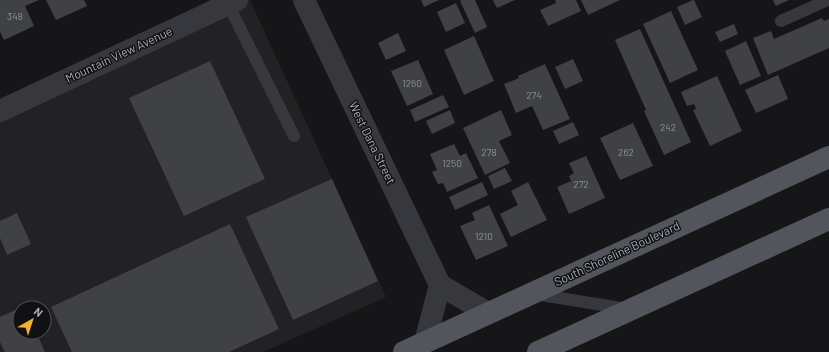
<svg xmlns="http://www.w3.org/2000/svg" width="829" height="352" font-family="Barlow,sans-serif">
	<rect width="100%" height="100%" fill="#161618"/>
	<path fill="#222225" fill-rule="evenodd" d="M250,0L386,297L263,352H0V114ZM20,308H44V332H20Z"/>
	<g fill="#404145">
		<path d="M0,0H39L25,6L34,26L4,40L0,32Z"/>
		<path d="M46,0H84L87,6L56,20Z"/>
		<path d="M421,0H439L424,7Z"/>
		<path d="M461,0H475L487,27L475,33L460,1Z"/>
		<path d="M493,0H515L497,8Z"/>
		<path d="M555,0H576L581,11L548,26L540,10L556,3Z"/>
		<path d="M581,0H620L588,15Z"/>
		<path d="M693,0H694L702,17L685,25L677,7Z"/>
		<path d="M773,0H789L776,6Z"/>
		<path d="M456,3L465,23L446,32L437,12Z"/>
		<path d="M671,11L698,70L670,83L643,24Z"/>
		<path d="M822,18L824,21L829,19V48L768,75L753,38L771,31L774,39Z"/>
		<path d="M734,24L738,34L720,42L715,32Z"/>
		<path d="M640,29L691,142L664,155L644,111L646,110L615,40Z"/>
		<path d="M398,33L406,51L386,60L378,43Z"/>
		<path d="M474,36L494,81L464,95L444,50Z"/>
		<path d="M746,41L761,76L740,85L725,51Z"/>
		<path d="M573,59L583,81L565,89L555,67Z"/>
		<path d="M418,60L433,94L407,106L391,71Z"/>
		<path d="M210,61L265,179L184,216L129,98Z"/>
		<path d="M545,64L570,119L543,130L532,106L516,113L504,84L519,78L518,76Z"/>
		<path d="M778,75L788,99L756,113L745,90Z"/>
		<path d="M717,76L742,131L710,146L693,110L696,109L694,104L687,106L681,92Z"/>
		<path d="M443,95L449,107L415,122L410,110Z"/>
		<path d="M450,110L455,123L432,134L426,121Z"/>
		<path d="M501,110L512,135L499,141L510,163L485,175L463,128Z"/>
		<path d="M573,122L579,135L559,144L553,131Z"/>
		<path d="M633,123L653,166L620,180L600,138Z"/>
		<path d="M454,144L460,156L466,153L478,178L447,192L443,183L438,184L432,172L437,170L430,154Z"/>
		<path d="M586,156L605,198L569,214L557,187L571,181L569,176L574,173L569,163Z"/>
		<path d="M505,168L512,181L494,189L488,176Z"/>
		<path d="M332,179L378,281L293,320L246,217Z"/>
		<path d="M482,182L488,195L455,210L449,197Z"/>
		<path d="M528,182L547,220L511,237L500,214L518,205L511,191Z"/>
		<path d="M489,205L508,246L476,260L460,226L475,220L472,213Z"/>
		<path d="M17,213L31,244L7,255L0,238V221Z"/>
		<path d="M230,224L279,329L229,352H72L51,307Z"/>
		<path d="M20,308V332H36L45,352H5L0,342V317Z"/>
	</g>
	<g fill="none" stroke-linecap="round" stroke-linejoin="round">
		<g stroke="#37383d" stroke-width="12">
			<path d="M228,4L294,136"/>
			<path d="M781,21L828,0"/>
			<path d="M535,294L627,309"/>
		</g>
		<g stroke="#37383d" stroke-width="22">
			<path d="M304,0L440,285L488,313"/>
			<path d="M0,111L237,0"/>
			<path d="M425,342L440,285"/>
		</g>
		<g stroke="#53555c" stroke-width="22">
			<path d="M404,352L829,157"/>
			<path d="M538,352L829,219"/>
		</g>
	</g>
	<g text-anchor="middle" stroke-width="3" stroke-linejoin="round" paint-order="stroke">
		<g font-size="10" fill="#8e929b">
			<text x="15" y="20">348</text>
			<text x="412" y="87">1260</text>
			<text x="534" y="99">274</text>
			<text x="668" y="131">242</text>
			<text x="489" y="156">278</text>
			<text x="626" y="156">262</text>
			<text x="452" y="167">1250</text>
			<text x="581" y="188">272</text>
			<text x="484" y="240">1210</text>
		</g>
		<g font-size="12" fill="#a8adb8" stroke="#111113">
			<text transform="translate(119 55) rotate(-25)" y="4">Mountain View Avenue</text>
			<text transform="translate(372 143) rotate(64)" y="4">West Dana Street</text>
			<text transform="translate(617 254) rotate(-25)" y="4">South Shoreline Boulevard</text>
		</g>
	</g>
	<g transform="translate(32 320) rotate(39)"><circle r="19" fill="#111113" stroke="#4d4f55"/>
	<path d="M0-3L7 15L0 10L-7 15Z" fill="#f2b134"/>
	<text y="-6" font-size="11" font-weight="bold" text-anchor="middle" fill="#a8adb8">N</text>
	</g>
</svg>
